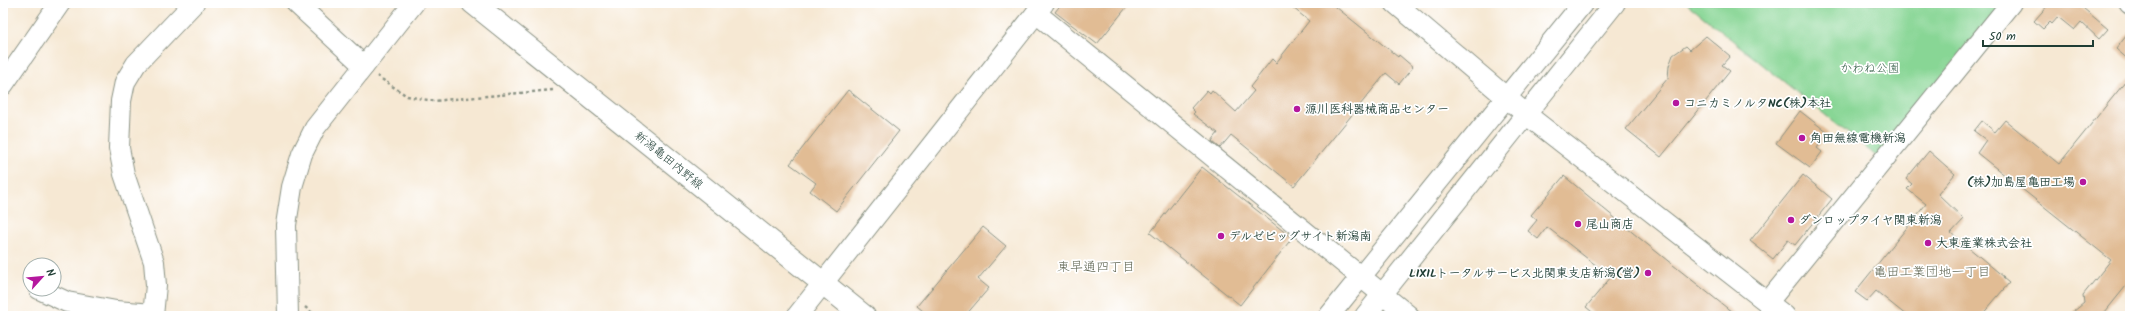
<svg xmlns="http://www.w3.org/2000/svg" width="2133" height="319" font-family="Kalam,'Klee One',sans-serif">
	<rect width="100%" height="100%" fill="#fff"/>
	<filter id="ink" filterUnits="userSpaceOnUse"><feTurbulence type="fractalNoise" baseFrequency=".025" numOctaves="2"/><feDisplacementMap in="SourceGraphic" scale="8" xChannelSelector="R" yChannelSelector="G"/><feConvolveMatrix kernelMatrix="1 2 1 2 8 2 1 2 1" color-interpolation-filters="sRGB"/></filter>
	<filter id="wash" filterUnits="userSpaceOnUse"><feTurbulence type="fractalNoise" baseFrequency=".012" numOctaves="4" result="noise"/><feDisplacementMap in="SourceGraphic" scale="16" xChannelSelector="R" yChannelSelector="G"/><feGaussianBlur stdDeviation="0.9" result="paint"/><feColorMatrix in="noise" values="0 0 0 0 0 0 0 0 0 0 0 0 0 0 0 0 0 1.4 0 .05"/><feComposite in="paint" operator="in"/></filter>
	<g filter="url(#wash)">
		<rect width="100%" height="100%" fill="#f6e8d3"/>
		<path fill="#88d695" stroke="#548a64" d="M1686,3H2005L1880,159Z"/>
		<g id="blocks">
			<g fill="#e1bc94">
				<path d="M1062,3H1130L1097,44L1055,12Z"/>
				<path d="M1287,3H1331L1398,57L1399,55L1413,67L1399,84L1386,73L1294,186L1231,135L1220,148L1212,141L1218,133L1193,114L1195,112L1191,108L1207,90L1210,93L1212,90L1236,112L1254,91L1250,87L1272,59L1276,63L1309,21Z"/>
				<path d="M2050,3H2077L2108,29L2099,39L2081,22L2074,30L2058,17L2052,24L2050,22L2043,29L2034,21Z"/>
				<path d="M2130,31V61L2116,49Z"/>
				<path d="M1706,36L1730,56L1722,65L1730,71L1661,157L1626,129L1668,78L1669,66L1673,55L1686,46L1690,50Z"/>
				<path d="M2130,76V281L2105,312L2098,316H2068L2084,303L2083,295L2111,260L1977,153L1986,140L1974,131L1982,121L1995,132L2005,120L2059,164Z"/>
				<path d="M848,90L899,131L836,211L810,191L816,183L790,164Z"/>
				<path d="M1800,111L1828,133L1817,148L1822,152L1810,168L1776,143Z"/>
				<path d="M1929,151L1955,174L1938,194L1964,219L1951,233L2004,277L2003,278L2009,283L1981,316H1907L1876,291L1867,301L1855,292L1926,204L1907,189L1912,184L1906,179Z"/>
				<path d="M1202,167L1292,238L1240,305L1150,233Z"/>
				<path d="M1803,175L1832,199L1795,245L1788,240L1773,259L1750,241Z"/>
				<path d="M1564,176L1638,237L1737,316H1597L1586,307L1611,277L1547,227L1538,239L1528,231L1537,220L1531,215Z"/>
				<path d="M983,227L1006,246L978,279L989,288L965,316H929L917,306Z"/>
			</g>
		</g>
	</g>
	<g filter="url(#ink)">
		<use href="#blocks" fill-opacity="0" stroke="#8a9284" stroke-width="1"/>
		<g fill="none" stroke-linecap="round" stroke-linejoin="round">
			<defs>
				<g id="minor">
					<path d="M296,3L364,66"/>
					<path d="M1395,3L1527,115L1785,316"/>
					<path d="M2129,3L2130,4"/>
					<path d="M1036,13L1409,316"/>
					<path d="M3,85L60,3"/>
					<path d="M39,289L67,302L116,311L153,314"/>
					<path d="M1768,302L2011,3"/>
					<path d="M153,316L156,285L154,262L124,174L119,148L121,101L125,82L136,64L194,3"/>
					<path d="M288,316L286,225L292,187L302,154L315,128L414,3"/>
					<path d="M797,316L1044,3"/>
					<path d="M1329,316L1583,3"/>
					<path d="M1365,316L1615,3"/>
				</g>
				<path id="major" d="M473,3L864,316"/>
			</defs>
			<use href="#minor" stroke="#8a9284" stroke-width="22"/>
			<use href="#major" stroke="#8a9284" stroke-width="24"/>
			<g stroke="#8a9284" stroke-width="2.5" stroke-dasharray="3 3" stroke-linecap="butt">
				<path d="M377,76L407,96L433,101L553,90"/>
				<path d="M305,307L316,316"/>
			</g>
			<use href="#minor" stroke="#fff" stroke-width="20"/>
			<use href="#major" stroke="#fff" stroke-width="22"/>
		</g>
	</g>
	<g fill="#b5179e" stroke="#fff" stroke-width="1.5">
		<circle cx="1676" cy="103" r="4"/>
		<circle cx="1297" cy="109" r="4"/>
		<circle cx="1802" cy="138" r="4"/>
		<circle cx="2083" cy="182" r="4"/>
		<circle cx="1791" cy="220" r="4"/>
		<circle cx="1578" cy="224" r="4"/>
		<circle cx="1221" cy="236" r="4"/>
		<circle cx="1928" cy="243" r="4"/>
		<circle cx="1648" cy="273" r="4"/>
	</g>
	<g text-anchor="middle" stroke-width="3.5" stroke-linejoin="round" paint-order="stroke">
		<g font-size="12" fill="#39634c" stroke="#fff">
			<text x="1870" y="72">かわね公園</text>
		</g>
		<g font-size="12" font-weight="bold" fill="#1f3d34" stroke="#fff" text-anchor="start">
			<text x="1684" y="107">コニカミノルタNC(株)本社</text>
			<text x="1305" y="113">源川医科器械商品センター</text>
			<text x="1810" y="142">角田無線電機新潟</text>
			<text x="2075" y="186" text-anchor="end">(株)加島屋亀田工場</text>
			<text x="1799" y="224">ダンロップタイヤ関東新潟</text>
			<text x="1586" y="228">尾山商店</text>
			<text x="1229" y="240">デルゼビッグサイト新潟南</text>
			<text x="1936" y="247">大東産業株式会社</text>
			<text x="1640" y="277" text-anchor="end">LIXILトータルサービス北関東支店新潟(営)</text>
		</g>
		<g font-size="12" fill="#1f3d34" stroke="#fff">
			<text transform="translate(669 160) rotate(39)" y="4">新潟亀田内野線</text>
		</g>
		<g font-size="13" fill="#636956" stroke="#fff">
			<text x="1096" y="271">東早通四丁目</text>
			<text x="1932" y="276">亀田工業団地一丁目</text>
		</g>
	</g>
	<rect width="2133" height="319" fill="none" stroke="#fff" stroke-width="16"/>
	<g transform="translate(42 277) rotate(63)"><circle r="19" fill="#ffffff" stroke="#a5b1ae"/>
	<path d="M0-3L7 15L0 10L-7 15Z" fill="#b5179e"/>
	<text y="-6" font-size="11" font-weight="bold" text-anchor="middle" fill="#1f3d34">N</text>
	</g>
	<path d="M1983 40v6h110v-6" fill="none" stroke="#1f3d34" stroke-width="2"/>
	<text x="1989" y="40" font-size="12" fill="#1f3d34" stroke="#ffffff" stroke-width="3" paint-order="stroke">50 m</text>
</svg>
